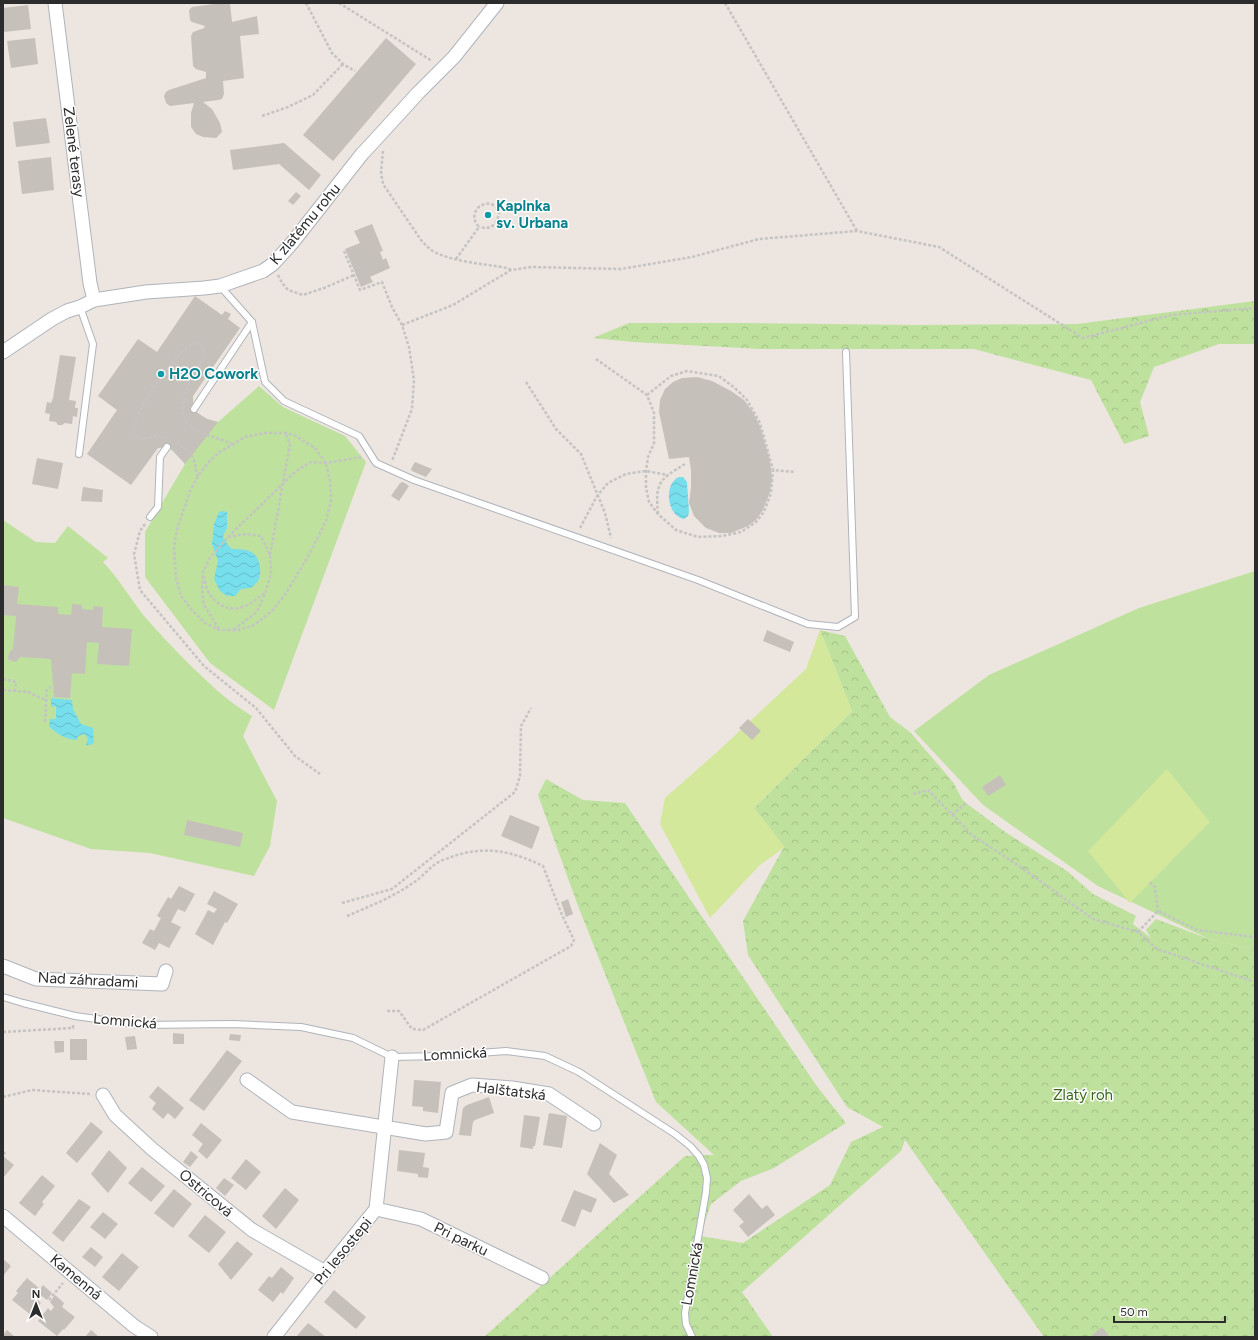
<svg xmlns="http://www.w3.org/2000/svg" width="1258" height="1340" font-family="Figtree,sans-serif">
	<defs>
		<pattern id="forest-crowns" width="20" height="18" patternUnits="userSpaceOnUse"><rect width="20" height="18" fill="#bfe19e"/><path d="M2 6a3 3 0 1 1 6 0M12 15a3 3 0 1 1 6 0" fill="none" stroke="#a4c188"/></pattern>
		<pattern id="water-waves" width="16" height="10" patternUnits="userSpaceOnUse"><rect width="16" height="10" fill="#77deeb"/><path d="M0 5q4-4 8 0t8 0" fill="none" stroke="#67bfca"/></pattern>
	</defs>
	<rect width="100%" height="100%" fill="#ede5df"/>
	<g fill="#bfe19e">
		<path d="M217,347L193,396L192,401L194,409L196,412L207,419L218,422L259,386L283,407L345,436L366,462L274,710L210,663L145,577V532L185,464L177,454L167,447L158,448L151,452Z"/>
		<path d="M3,520L36,542L55,543L68,526L108,558L103,562C119,579 130,598 144,616C159,633 174,649 190,665C210,684 228,702 252,716L243,736L277,801L270,846L254,876L150,853L91,849L3,818Z"/>
		<path d="M1255,571V950L1209,939L1098,886L983,805L914,731L989,675L1139,608Z"/>
	</g>
	<g fill="url(#forest-crowns)">
		<path d="M1255,301V344H1219L1154,367L1140,402L1149,436L1124,444L1091,380L974,349H760L633,342L593,338L629,323H741L915,325L1077,324Z"/>
		<path d="M820,630L845,636L890,717L911,733L953,782L962,799L966,803L1005,832L1067,871L1093,894L1136,916L1133,924L1151,938L1146,930L1156,919L1209,939L1255,950V1337H1044L905,1140L901,1151L742,1292L773,1337H484L685,1156L714,1155L656,1102L578,906L538,795L546,779L583,800L625,803L816,1085L846,1123L774,1168L741,1181L711,1204L700,1236L743,1243L830,1185L851,1142L883,1127L847,1107L748,955L743,921L784,847L754,808L852,711Z"/>
	</g>
	<g fill="#d3e89a">
		<path d="M820,630L852,711L754,808L785,847L760,865L710,918L660,824L665,798L716,753L806,669Z"/>
		<path d="M1167,769L1210,822L1130,903L1088,851Z"/>
	</g>
	<g fill="url(#water-waves)">
		<path d="M679,477H683L687,482L689,512L688,516L684,519C667,516 663,484 679,477Z"/>
		<path d="M223,511L227,512V528L223,536L227,544L232,549C238,549 246,549 251,552C260,556 263,573 258,581C256,584 253,586 251,588L241,589L235,596H227L220,591L214,579L218,561L212,544L214,524L219,512Z"/>
		<path d="M51,698L72,700L73,709L81,724L93,728L94,743L90,745H86L88,738L84,734L78,736L77,740C66,739 57,735 49,726L50,719H56V706L51,707Z"/>
	</g>
	<g fill="#c6c0ba">
		<path d="M221,3H230L232,22L257,16L259,34L240,36L244,78L223,81L224,94L222,99L218,100L203,102L212,109L220,123L222,132L216,138L203,137L196,134L191,127V113L194,103L170,106L166,103L164,96L166,92L169,90L206,78V72L196,69L193,66L191,36L193,32L204,28L205,26L192,22L190,20L189,10L192,7Z"/>
		<path d="M28,5L31,29L4,32L3,8Z"/>
		<path d="M35,38L38,64L11,68L7,41Z"/>
		<path d="M386,38L416,64L333,161L303,135Z"/>
		<path d="M46,118L50,143L16,147L13,122Z"/>
		<path d="M284,143L321,175L309,190L279,164L233,170L230,150Z"/>
		<path d="M51,157L54,190L22,194L18,161Z"/>
		<path d="M296,192L301,196L293,205L288,201Z"/>
		<path d="M487,210L492,213L489,219L483,216Z"/>
		<path d="M372,224L383,251L380,252L383,260L386,258L390,268L370,277L373,282L361,287L345,249L360,243L354,231Z"/>
		<path d="M195,296L222,315L225,311L231,314L228,319L240,328L193,396V405L196,412L207,419L218,422L185,464L171,449L167,447L158,448L131,485L87,454L117,410L98,396L138,339L157,352Z"/>
		<path d="M60,355L76,357L69,400L76,401L75,408H78L77,417L73,416L72,424L65,423L62,425H58L56,422L49,421L50,414L45,413L47,402L51,403L53,398Z"/>
		<path d="M697,377L712,381L731,391L744,400L753,412L760,426L770,461L772,478L770,492L763,510L756,520L748,526L731,533H719L706,528L694,516L689,503L691,487V470L689,457L669,459L659,412L660,400L665,389L673,382L682,378Z"/>
		<path d="M37,458L63,463L58,489L32,484Z"/>
		<path d="M415,462L432,469L426,477L412,471L411,469Z"/>
		<path d="M403,482L409,486L399,501L391,496L400,483Z"/>
		<path d="M83,487L103,490L102,502L81,501Z"/>
		<path d="M3,585L19,587L17,604L58,607V614L71,615L72,604L82,605V609L93,610V606L103,607L102,627L132,629L129,666L97,664L99,643L87,642L85,674L72,673L70,698L54,697L51,659L20,657L16,662L9,660L8,657L10,651L13,649L16,616L3,615Z"/>
		<path d="M767,630L794,642L790,652L763,641Z"/>
		<path d="M748,719L761,731L752,740L739,728Z"/>
		<path d="M1000,775L1006,785L988,796L982,787Z"/>
		<path d="M510,815L540,827L532,849L501,836Z"/>
		<path d="M187,820L243,833L240,847L184,835Z"/>
		<path d="M179,886L195,894L185,912L178,909L171,922L181,927L169,948L159,943L155,950L142,943L150,929L154,931L161,918L157,916L168,897L171,899Z"/>
		<path d="M214,891L238,904L227,923L225,922L213,945L195,934L208,910L214,913L217,909L207,904Z"/>
		<path d="M568,899L573,914L566,917L561,902Z"/>
		<path d="M173,1033L184,1034V1044H173Z"/>
		<path d="M230,1034L241,1035L240,1041L229,1040Z"/>
		<path d="M135,1036L137,1049L127,1050L125,1037Z"/>
		<rect x="70" y="1039" width="17" height="21"/>
		<path d="M54,1041H64V1052L55,1053Z"/>
		<path d="M227,1050L242,1061L204,1111L189,1100Z"/>
		<path d="M414,1080L441,1082L438,1113L423,1111V1107L412,1106Z"/>
		<path d="M158,1086L184,1108L175,1119L168,1113L163,1119L152,1109L156,1103L149,1097Z"/>
		<path d="M489,1097L494,1113L475,1120L473,1122L471,1136L459,1135L463,1108L467,1105Z"/>
		<path d="M549,1113L567,1116L562,1148L543,1145Z"/>
		<path d="M524,1115L540,1117L535,1146H533V1149L520,1147Z"/>
		<path d="M91,1122L103,1132L77,1163L66,1153Z"/>
		<path d="M201,1123L222,1140L207,1159L198,1151L203,1144L192,1135Z"/>
		<path d="M600,1143L617,1155L609,1174L629,1195L614,1203L587,1174Z"/>
		<path d="M3,1150L6,1153L3,1156L14,1165L3,1178Z"/>
		<path d="M109,1150L127,1168L108,1193L91,1174Z"/>
		<path d="M399,1150L425,1153L423,1167L429,1168L428,1178L418,1177V1174L397,1171Z"/>
		<path d="M191,1151L198,1157L190,1167L183,1162Z"/>
		<path d="M246,1159L261,1172L246,1190L231,1178Z"/>
		<path d="M142,1167L165,1186L151,1202L128,1183Z"/>
		<path d="M42,1175L55,1186L42,1202L44,1204L35,1216L19,1203Z"/>
		<path d="M224,1178L234,1185L225,1196L216,1188Z"/>
		<path d="M285,1188L299,1200L276,1229L262,1216Z"/>
		<path d="M174,1189L192,1204L173,1228L154,1213Z"/>
		<path d="M574,1190L597,1199L591,1213L582,1209L575,1227L561,1221Z"/>
		<path d="M749,1194L762,1209L767,1205L775,1215L748,1237L739,1226L744,1222L733,1210Z"/>
		<path d="M79,1199L91,1207L63,1242L52,1233Z"/>
		<path d="M103,1212L118,1224L105,1239L90,1227Z"/>
		<path d="M205,1215L226,1232L209,1253L188,1236Z"/>
		<path d="M237,1241L253,1254L231,1280L218,1264Z"/>
		<path d="M91,1247L103,1257L95,1267L82,1257Z"/>
		<path d="M122,1253L139,1267L119,1291L102,1277Z"/>
		<path d="M3,1259L11,1266L3,1276Z"/>
		<path d="M281,1267L294,1278L283,1294L281,1292L273,1302L258,1290L269,1276L272,1278Z"/>
		<path d="M27,1278L40,1289L43,1285L52,1293L47,1300L42,1296L38,1300L41,1303L31,1315L12,1300L18,1293L16,1291Z"/>
		<path d="M334,1290L366,1317L356,1329L324,1302Z"/>
		<path d="M55,1295L64,1303L62,1307L75,1317L64,1330L63,1329L57,1336L38,1321L48,1308L51,1311L54,1307L50,1302Z"/>
		<path d="M308,1323L326,1337H296Z"/>
		<path d="M1102,1327L1110,1337H1090Z"/>
		<path d="M7,1330L15,1337H3V1335Z"/>
		<path d="M91,1330L99,1337H85Z"/>
	</g>
	<g fill="none" stroke-linecap="round" stroke-linejoin="round">
		<defs>
			<g id="service">
				<path d="M220,286L252,322L265,382L284,401L359,436L376,463L414,480L698,580L808,624L838,627L855,617L846,352"/>
				<path d="M194,409L252,322"/>
				<path d="M79,454L93,344L80,307"/>
				<path d="M150,517L158,507L160,457L167,447"/>
				<path d="M3,997L23,1003L75,1016L140,1025L234,1024L301,1027L353,1038L392,1057L440,1056L506,1051L545,1056L579,1072L675,1134L690,1146L699,1156L704,1165L707,1178L706,1192L685,1313L686,1324L692,1337"/>
			</g>
			<g id="minor">
				<path d="M55,3L90,283L94,300"/>
				<path d="M3,352L52,319L67,311L80,307L94,300L146,292L204,288L220,286L263,271L273,264L292,243L362,154L376,139L418,93L454,57L497,3"/>
				<path d="M3,966L36,979L162,984L166,971"/>
				<path d="M247,1080L292,1112L426,1134L446,1132L452,1093L472,1085L512,1088L549,1094L594,1124"/>
				<path d="M103,1095L115,1115L152,1149L252,1230L325,1272"/>
				<path d="M376,1209L421,1219L542,1278"/>
				<path d="M3,1216L134,1326L151,1337"/>
				<path d="M274,1337L325,1272L376,1209L392,1057"/>
			</g>
		</defs>
		<use href="#service" stroke="#afb4bc" stroke-width="8"/>
		<use href="#minor" stroke="#afb4bc" stroke-width="15"/>
		<g stroke="#c4c4c4" stroke-width="2.5" stroke-dasharray="3 2" stroke-linecap="butt">
			<path d="M306,3L332,53L343,64L355,71"/>
			<path d="M339,3L432,61"/>
			<path d="M725,3L857,231"/>
			<path d="M262,116L288,107L313,95L343,64"/>
			<path d="M383,151L381,172L383,184L421,240C425,244 428,248 433,251C452,262 486,264 507,268L511,270"/>
			<path d="M344,251L360,290L382,282L392,307L402,325L409,347L414,380L412,409L392,461"/>
			<path d="M456,259L479,227C463,209 493,193 499,213C497,225 491,230 479,227"/>
			<path d="M278,275L282,283L288,290L303,295L324,288L354,275"/>
			<path d="M402,325L453,305L511,270L531,267L621,269L692,257L759,239L857,231L939,247L1083,338L1171,315L1255,308"/>
			<path d="M596,359L647,395L654,413V443L648,457L646,471V488L649,502L658,514L676,530L698,537L722,536L741,532L756,522L764,512L771,493L773,470L795,472"/>
			<path d="M526,382L556,429L581,454L605,513L611,538"/>
			<path d="M647,395L671,376L687,371L719,376L735,388L747,400L760,423L773,470"/>
			<path d="M264,433H285L294,435L315,448L326,463L330,481L331,500L326,521L310,553L286,593L272,611L254,625L239,630H219L205,623L192,610L181,596L176,578L174,547L177,529L190,491L198,476L209,462L218,453L245,437Z"/>
			<path d="M167,437L158,436L141,439C136,436 133,432 134,426C135,410 180,344 196,343C203,344 204,349 204,356C192,380 165,414 200,432C210,437 222,439 232,444"/>
			<path d="M176,442C183,447 191,452 194,460C196,466 195,471 198,476"/>
			<path d="M658,514C655,482 659,480 685,464"/>
			<path d="M145,524L140,531L134,554L140,590L204,666L256,708L295,756L320,774"/>
			<path d="M580,528L597,496L608,483L626,474L646,471L668,475"/>
			<path d="M228,537L246,534L261,536L270,555L271,573L266,591L257,612L233,630"/>
			<path d="M270,555L290,444L285,433"/>
			<path d="M204,576C205,580 205,585 207,589C212,601 225,611 239,608C249,606 258,598 266,592"/>
			<path d="M219,629L204,605L202,590L203,572L210,558L228,537L296,471L311,462L326,463L361,457"/>
			<path d="M3,679L16,682L15,691"/>
			<path d="M3,690L28,692L47,701"/>
			<path d="M45,722L47,689L51,687"/>
			<path d="M913,794L928,790L972,835L1019,866L1093,919L1138,932L1157,949L1255,982"/>
			<path d="M952,815L966,803"/>
			<path d="M1150,882L1155,887L1158,911"/>
			<path d="M342,903L392,889L515,792L520,776L521,726L531,708"/>
			<path d="M347,916C371,906 395,896 416,881C423,876 429,868 437,863C441,860 447,859 451,857C485,845 512,851 543,866L562,915L574,940L571,946L423,1030L412,1029L399,1011H386"/>
			<path d="M1138,932L1158,911L1197,930L1255,937"/>
			<path d="M3,1032L73,1028V1025"/>
			<path d="M3,1097L32,1090L90,1094"/>
			<path d="M49,1300L63,1283"/>
		</g>
		<use href="#service" stroke="#fff" stroke-width="6"/>
		<use href="#minor" stroke="#fff" stroke-width="13"/>
	</g>
	<g fill="#0f9aa8" stroke="#fff" stroke-width="1.5">
		<circle cx="488" cy="215" r="4"/>
		<circle cx="161" cy="374" r="4"/>
	</g>
	<g text-anchor="middle" stroke-width="3" stroke-linejoin="round" paint-order="stroke">
		<g font-size="15" fill="#2c2c2c" stroke="#fff">
			<text transform="translate(74 152) rotate(83)" y="5">Zelené terasy</text>
			<text transform="translate(305 224) rotate(-50)" y="5">K zlatému rohu</text>
			<text transform="translate(88 980) rotate(3)" y="5">Nad záhradami</text>
			<text transform="translate(125 1021) rotate(5)" y="5">Lomnická</text>
			<text transform="translate(455 1054) rotate(-3)" y="5">Lomnická</text>
			<text transform="translate(511 1091) rotate(7)" y="5">Halštatská</text>
			<text transform="translate(206 1193) rotate(40)" y="5">Ostricová</text>
			<text transform="translate(461 1239) rotate(26)" y="5">Pri parku</text>
			<text transform="translate(343 1251) rotate(-51)" y="5">Pri lesostepi</text>
			<text transform="translate(692 1274) rotate(-80)" y="5">Lomnická</text>
			<text transform="translate(76 1277) rotate(40)" y="5">Kamenná</text>
		</g>
		<g font-size="15" font-weight="bold" fill="#0d838f" stroke="#fff" text-anchor="start">
			<text x="496" y="211">Kaplnka<tspan x="496" dy="17">sv. Urbana</tspan></text>
			<text x="169" y="379">H2O Cowork</text>
		</g>
		<g font-size="15" fill="#38681d" stroke="#fff">
			<text x="1083" y="1100">Zlatý roh</text>
		</g>
	</g>
	<rect width="1258" height="1340" fill="none" stroke="#2c2c2c" stroke-width="8"/>
	<g transform="translate(36 1304)" stroke="#ffffff" stroke-width="3" paint-order="stroke">
	<path d="M0-3L7 15L0 10L-7 15Z" fill="#2c2c2c"/>
	<text y="-6" font-size="11" font-weight="bold" text-anchor="middle" fill="#2c2c2c">N</text>
	</g>
	<path d="M1114 1316v6h111v-6" fill="none" stroke="#2c2c2c" stroke-width="2"/>
	<text x="1120" y="1316" font-size="12" fill="#2c2c2c" stroke="#ffffff" stroke-width="3" paint-order="stroke">50 m</text>
</svg>
